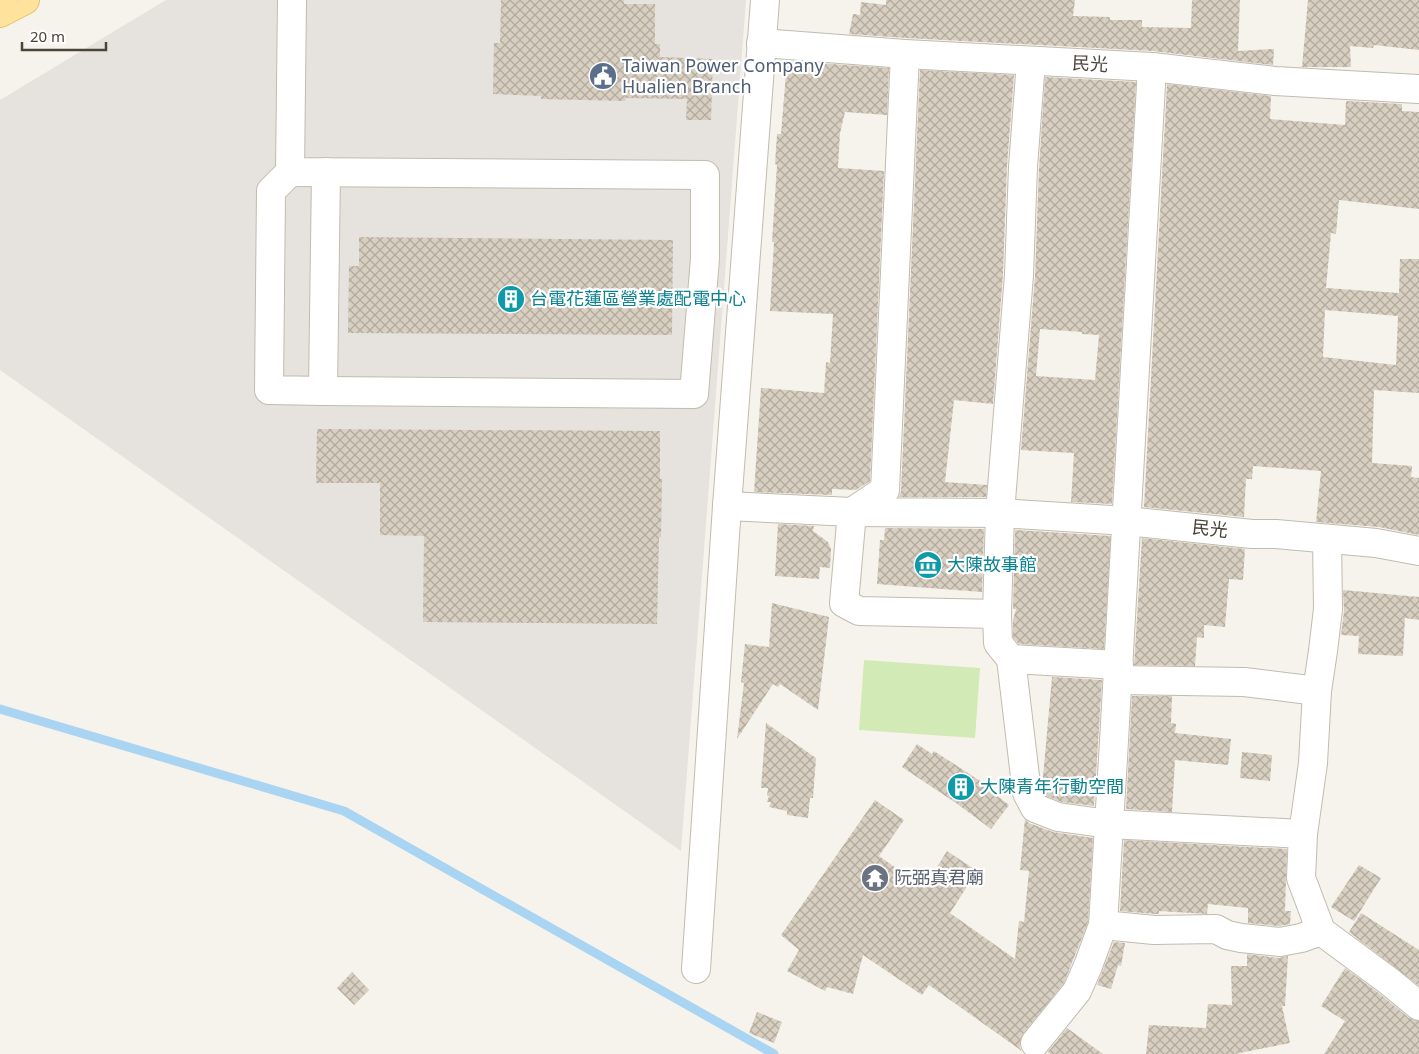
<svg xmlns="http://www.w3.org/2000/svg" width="1419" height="1054" font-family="'Noto Sans','Noto Sans TC',sans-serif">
	<defs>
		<pattern id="building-cross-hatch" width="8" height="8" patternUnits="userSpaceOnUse" patternTransform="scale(1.25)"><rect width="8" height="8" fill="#d8cfc1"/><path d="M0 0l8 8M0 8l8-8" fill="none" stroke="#b1aa9e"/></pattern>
	</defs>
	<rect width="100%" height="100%" fill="#f6f3ec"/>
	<path fill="#e6e2dd" d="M166,0H746L681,851L0,370V100Z"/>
	<path fill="#d2eab5" d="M864,660L980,668L975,738L859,730Z"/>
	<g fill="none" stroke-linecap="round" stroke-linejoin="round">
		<path stroke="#a9d4f2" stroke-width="9" d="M0,709L344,811L774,1054"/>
	</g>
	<g fill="url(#building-cross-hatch)" fill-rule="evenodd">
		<path d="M501,0H624V4H655V44H660V57L713,59L711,120H686L687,99L626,98L625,101L541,99V96L493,94L494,43H500Z"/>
		<path d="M886,0H1075L1073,16L1110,17V20H1142V27L1191,28L1192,0H1240L1238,51L1274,49L1273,65L1153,51L906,38L849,34L853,14L860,15L861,2L886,5Z"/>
		<path d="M1308,0H1419V50L1374,45L1373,48L1350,46L1351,67H1302Z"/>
		<path d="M787,61L889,68L887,115L845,112L840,133L838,168L884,171L870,481L856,490L832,489V495L754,492L761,388L824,393L826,362L830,363L833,314L770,311L774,242H772L777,165L775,164L777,134H781Z"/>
		<path d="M920,70L1014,75L1007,166L1003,274L993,404L954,400L945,482L987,485L986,497H899L901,491Z"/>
		<path d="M1045,77L1136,82L1112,504L1071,502L1074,453L1021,450L1035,276L1039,168ZM1040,329L1082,332V334L1099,335L1095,380L1036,376Z"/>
		<path d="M1167,84L1271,96L1270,119L1345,125L1346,101L1402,104V111L1419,112V209L1339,200L1336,234L1331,233L1326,288L1399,293L1400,259H1419V393L1374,390L1372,463L1412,466L1411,477L1419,478V535L1379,527L1316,522L1321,471L1253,466L1252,479H1246L1244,517L1144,507ZM1325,310L1398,316L1396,365L1323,357Z"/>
		<path d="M359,237L673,240L672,335L348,333L349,266H359Z"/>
		<path d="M317,429L660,431V479H662L661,537H659L657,624L423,622L424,536L380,535V483H316Z"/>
		<path d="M778,524L814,526L813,531L828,542L831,549L830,568L820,567L819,579L775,576Z"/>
		<path d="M885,528L984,529L982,592L877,584L880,540H884Z"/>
		<path d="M1015,530L1111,536L1104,649L1019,644L1013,637V620L1016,609H1013Z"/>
		<path d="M1142,538L1245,549L1243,580L1229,579L1225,627L1204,625V638L1197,637L1195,666L1134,665Z"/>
		<path d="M1343,590L1419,597V620L1405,618L1403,656L1358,654L1359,636L1341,635L1344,611Z"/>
		<path d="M772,603L829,617L818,710L780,684L778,687L773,684L737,739L744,683L741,682L745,644L769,647Z"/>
		<path d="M1052,677L1102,680L1094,806L1062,802L1046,796L1042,788Z"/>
		<path d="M1132,696H1172L1171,723L1176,724L1175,733L1231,739L1228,765L1175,760L1172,812L1126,809Z"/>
		<path d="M766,723L816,758L813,798H810L808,818L787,815V811L769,807L771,802H767L769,796H767L768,788H761Z"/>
		<path d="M917,744L932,754L934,751L988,786L987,788L1009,805L991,829L956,803L902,767Z"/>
		<path d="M1242,752L1272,755L1270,781L1240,778Z"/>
		<path d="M875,800L904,820L879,856L924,888L947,851L977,871L950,913L1015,959L1019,921L1024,922L1029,871L1020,870L1025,819L1029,823L1053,832L1093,838L1088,922L1064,983L1023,1034L1020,1041V1048L1022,1051L929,985L922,995L863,955L853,994L827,987L825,991L787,971L799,950L781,935Z"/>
		<path d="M1124,840L1287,849L1285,911H1291L1290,924L1279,926L1248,923V908L1208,904L1207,914L1159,911V914H1155L1120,911Z"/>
		<path d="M1359,865L1381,878L1354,921L1331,907Z"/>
		<path d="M1361,913L1419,950V986L1349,932Z"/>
		<path d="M1114,942L1125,943L1121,966L1118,965L1111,989L1097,985Z"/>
		<path d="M1247,954L1278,958L1288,956L1285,1006H1282L1290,1043L1235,1054H1146L1149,1025L1206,1028L1208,1004L1232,1005L1231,966H1247Z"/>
		<path d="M1345,968L1380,994L1409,1018L1419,1021V1054H1324L1345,1021L1321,1006Z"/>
		<path d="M352,972L369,990L354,1005L337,988Z"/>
		<path d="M757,1012L782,1022L774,1043L749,1033Z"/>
		<path d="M1067,1028L1103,1054H1050L1048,1052Z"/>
	</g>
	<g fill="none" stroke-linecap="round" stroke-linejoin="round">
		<defs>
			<g id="minor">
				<path d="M292,0L290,172L705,175V258L694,394L323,391"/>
				<path d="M761,43L905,54L1152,67L1275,81L1419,89"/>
				<path d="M905,54L885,490L852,512L1000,513L1127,521L1252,534H1276L1376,543L1419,551"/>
				<path d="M290,172L271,191L269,390L323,391L326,172"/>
				<path d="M727,506L852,512L844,603L859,611L997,614L998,643L1011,659L1027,793L1035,808L1058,817L1109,824L1303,834"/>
				<path d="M1327,539L1328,609L1323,651L1317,691L1313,763L1303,834L1301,878L1321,931L1390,982L1419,1006"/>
				<path d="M997,614L1000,513L1019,275L1023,167L1031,61"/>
				<path d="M1011,659L1119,665"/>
				<path d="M1118,680L1244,682L1317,691"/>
				<path d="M1103,925L1154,930L1216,929L1227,935L1241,938L1280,942L1301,938L1321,931"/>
				<path d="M696,969L727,506L765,0"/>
				<path d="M1035,1043L1077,991L1088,966L1103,925C1120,639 1138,353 1152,67"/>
			</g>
			<path id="major" d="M0,13L25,0"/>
		</defs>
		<use href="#minor" stroke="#c2bbae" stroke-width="30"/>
		<use href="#major" stroke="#e6c16a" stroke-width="30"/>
		<use href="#minor" stroke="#fff" stroke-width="28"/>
		<use href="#major" stroke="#ffe39c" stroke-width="28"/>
	</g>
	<defs>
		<symbol id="civic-disc" viewBox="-11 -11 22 22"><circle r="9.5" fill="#5c6f8a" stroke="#fff"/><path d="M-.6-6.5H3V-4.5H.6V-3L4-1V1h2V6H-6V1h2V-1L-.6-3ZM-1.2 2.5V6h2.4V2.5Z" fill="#fff"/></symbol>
		<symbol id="building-disc" viewBox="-11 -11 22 22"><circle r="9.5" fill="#0f9aa8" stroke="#fff"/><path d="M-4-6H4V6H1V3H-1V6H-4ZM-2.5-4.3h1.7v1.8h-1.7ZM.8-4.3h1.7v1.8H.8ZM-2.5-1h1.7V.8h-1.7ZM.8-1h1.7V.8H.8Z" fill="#fff"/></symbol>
		<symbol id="museum-disc" viewBox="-11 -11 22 22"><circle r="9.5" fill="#0f9aa8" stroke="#fff"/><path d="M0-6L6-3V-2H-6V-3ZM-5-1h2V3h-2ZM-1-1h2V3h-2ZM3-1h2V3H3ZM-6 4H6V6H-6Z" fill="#fff"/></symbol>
		<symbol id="temple-disc" viewBox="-11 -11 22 22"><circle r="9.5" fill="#6b7280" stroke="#fff"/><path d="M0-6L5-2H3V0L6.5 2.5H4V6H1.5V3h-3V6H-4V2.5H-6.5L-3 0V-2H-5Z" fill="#fff"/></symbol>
	</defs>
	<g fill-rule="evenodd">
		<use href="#civic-disc" x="587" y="60" width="32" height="32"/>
		<use href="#building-disc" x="495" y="283" width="32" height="32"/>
		<use href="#museum-disc" x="912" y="549" width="32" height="32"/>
		<use href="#building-disc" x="945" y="771" width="32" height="32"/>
		<use href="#temple-disc" x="859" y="862" width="32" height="32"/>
	</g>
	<g text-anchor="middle" stroke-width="4.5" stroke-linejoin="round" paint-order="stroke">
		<g font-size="18" fill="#4b4439" stroke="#fff">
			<text transform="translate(1090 64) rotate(3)" y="6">民光</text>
			<text transform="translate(1210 529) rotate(6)" y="6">民光</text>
		</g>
		<g font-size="18" fill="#4e5e75" stroke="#fff" text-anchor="start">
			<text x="622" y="72">Taiwan Power Company<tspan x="622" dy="21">Hualien Branch</tspan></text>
		</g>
		<g font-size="18" fill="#0d838f" stroke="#fff" text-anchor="start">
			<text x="530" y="305">台電花蓮區營業處配電中心</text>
			<text x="947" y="571">大陳故事館</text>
			<text x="980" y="793">大陳青年行動空間</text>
		</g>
		<g font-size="18" fill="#5b616d" stroke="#fff" text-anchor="start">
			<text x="894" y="884">阮弼真君廟</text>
		</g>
	</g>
	<path d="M22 42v8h84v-8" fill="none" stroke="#4b4439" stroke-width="2.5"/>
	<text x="30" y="42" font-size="15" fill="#4b4439" stroke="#ffffff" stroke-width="4" paint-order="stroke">20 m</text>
</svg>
